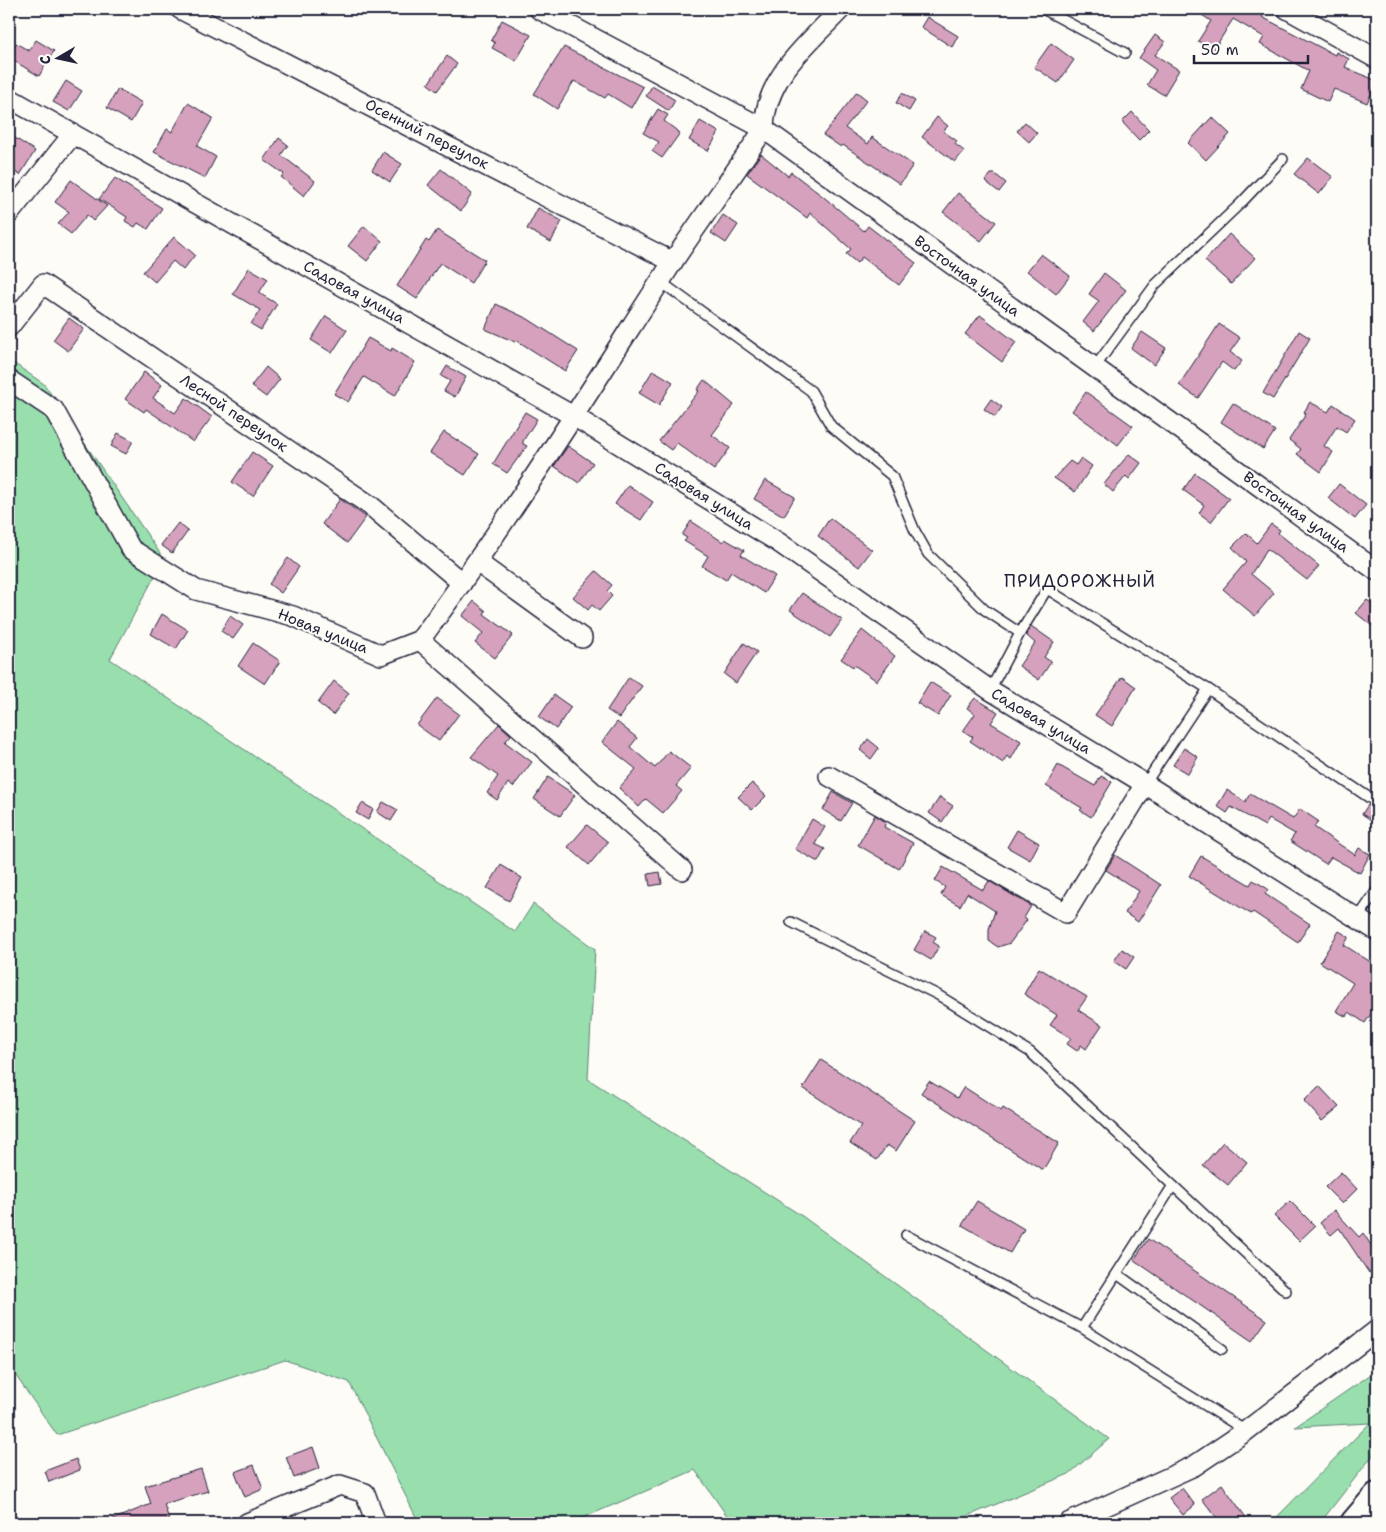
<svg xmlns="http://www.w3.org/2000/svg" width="1386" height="1532" font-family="'Shantell Sans',sans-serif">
	<rect width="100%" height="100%" fill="#fdfcf7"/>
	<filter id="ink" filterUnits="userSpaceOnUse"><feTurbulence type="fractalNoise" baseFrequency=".02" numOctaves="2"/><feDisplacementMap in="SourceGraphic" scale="10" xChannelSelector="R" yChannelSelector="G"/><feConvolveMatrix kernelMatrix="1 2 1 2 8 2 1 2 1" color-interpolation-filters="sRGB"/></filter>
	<g filter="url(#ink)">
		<g fill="#98dfad" stroke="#5d8074">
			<path d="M9,360L44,384L164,559L110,659L515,932L533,904L595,949L588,1079L802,1216L1109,1439L1069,1474L951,1523H732L695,1470L571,1523H419L349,1382L285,1360L57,1435L9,1366Z"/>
			<path d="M1377,1370V1450L1320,1523H1271L1370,1423L1295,1427Z"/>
		</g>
		<g fill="#d5a1bc" stroke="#22223b">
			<path d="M1193,9H1267L1262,17L1335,55L1336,52L1349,59L1345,67L1377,81L1367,103L1334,89L1328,102L1301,89L1309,71L1260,44L1264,37L1233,19L1213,51L1198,41L1211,21Z"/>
			<path d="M927,17L958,36L952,47L921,27Z"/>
			<path d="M502,20L531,35L516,61L492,48L495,43L491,40Z"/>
			<path d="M1155,35L1165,42L1155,55L1179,70L1164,95L1147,85L1156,70L1139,58Z"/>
			<path d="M36,40L54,51L39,76L9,58L16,43L29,51Z"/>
			<path d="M1051,43L1074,60L1058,83L1034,67Z"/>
			<path d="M564,47L643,87L631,108L608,94L605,98L574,81L557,109L534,94Z"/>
			<path d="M447,56L457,64L437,91L428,84Z"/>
			<path d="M66,81L82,91L69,111L53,102Z"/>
			<path d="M652,86L675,100L669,111L646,96Z"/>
			<path d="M118,89L142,103L131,122L107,108Z"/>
			<path d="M857,92L867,100L845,128L868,144L872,137L913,165L900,184L843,145L841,147L823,135Z"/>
			<path d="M902,93L915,101L909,111L896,103Z"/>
			<path d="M188,103L213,118L197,146L216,157L205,178L154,152L167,129L172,132Z"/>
			<path d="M658,109L668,115L664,121L680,133L662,158L652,151L659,142L643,133Z"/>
			<path d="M1132,112L1149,130L1139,140L1122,122Z"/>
			<path d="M937,117L948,126L943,131L957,141L955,144L964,151L955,162L922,137Z"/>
			<path d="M1212,117L1230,134L1206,160L1188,143Z"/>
			<path d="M700,121L719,132L708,151L689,140Z"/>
			<path d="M1025,122L1037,133L1029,142L1017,131Z"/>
			<path d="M9,134L35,151L20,175L9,168Z"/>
			<path d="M279,138L288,145L281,155L315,181L304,196L281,177L284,174L264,160Z"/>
			<path d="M383,152L402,164L390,182L372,170Z"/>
			<path d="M761,154L788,176L791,172L825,198L864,231L868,226L916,263L899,285L862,257L857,263L846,254L851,249L810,213L807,218L747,174Z"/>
			<path d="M1308,158L1333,177L1319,194L1294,174Z"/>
			<path d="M441,169L472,194L461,211L428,185Z"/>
			<path d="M991,174H995L1006,183L999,192L985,181Z"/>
			<path d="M115,178L162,208L148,229L138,223L135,227L125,221L127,217L99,199Z"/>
			<path d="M71,180L107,206L93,221L87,215L71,234L58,224L69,212L55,202Z"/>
			<path d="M958,193L996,222L981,241L943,212Z"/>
			<path d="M538,208L562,221L551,242L527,229Z"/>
			<path d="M723,215L738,225L726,243L711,233Z"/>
			<path d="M364,226L382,241L367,261L348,246Z"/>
			<path d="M437,230L485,260L471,283L440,263L417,299L397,286L426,240L429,242Z"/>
			<path d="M1229,234L1255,258L1231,284L1205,261Z"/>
			<path d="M174,237L195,255L183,270L173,261L155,282L143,272Z"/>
			<path d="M1041,254L1070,276L1056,294L1027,271Z"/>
			<path d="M249,268L268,279L259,293L277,304L261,330L251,324L260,310L233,294Z"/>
			<path d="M1104,273L1126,290L1094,331L1083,322L1099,301L1089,294Z"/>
			<path d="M496,304L528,319L578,351L565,371L516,340L515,342L485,329Z"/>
			<path d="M980,315L1016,342L1002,362L965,334Z"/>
			<path d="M326,316L347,330L332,353L311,340Z"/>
			<path d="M69,318L84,329L68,351L53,340Z"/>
			<path d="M1219,324L1240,338L1230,352L1242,361L1234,371L1222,362L1198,398L1179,385Z"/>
			<path d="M1299,331L1310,338L1273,399L1263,393Z"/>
			<path d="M1142,332L1166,348L1154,365L1131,348Z"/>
			<path d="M368,338L391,351L392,348L415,362L395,396L364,377L348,402L334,394Z"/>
			<path d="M447,366L466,377L455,397L444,391L450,381L441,376Z"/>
			<path d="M266,367L280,379L266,397L251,386Z"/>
			<path d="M653,370L673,382L659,405L639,393Z"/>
			<path d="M144,372L162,385L153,398L175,413L186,398L212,417L193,442L155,415L146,409L144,412L125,399Z"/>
			<path d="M704,380L734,405L712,435L730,448L714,470L677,443L671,450L659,441L699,391L697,390Z"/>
			<path d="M1086,392L1133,426L1118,445L1072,411Z"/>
			<path d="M991,399L1002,407L995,417L984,409Z"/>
			<path d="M1310,402L1328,412L1333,404L1355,419L1346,432L1337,426L1324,446L1333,452L1321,472L1297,454L1301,449L1289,440L1306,414L1304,412Z"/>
			<path d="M1233,403L1275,431L1263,449L1221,422Z"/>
			<path d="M525,412L537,419L523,441V444L527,446L507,473L493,464Z"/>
			<path d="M444,432L479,454L465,475L430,453Z"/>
			<path d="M118,433L133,441L126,454L111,446Z"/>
			<path d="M568,446L593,463L579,483L554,466Z"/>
			<path d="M252,452L273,466L253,496L232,482Z"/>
			<path d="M1129,454L1141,463L1129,479L1126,476L1113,492L1104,484Z"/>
			<path d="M1081,458L1092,466L1075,492L1054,478L1070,461L1076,465Z"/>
			<path d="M1195,473L1229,498L1211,522L1199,513L1204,505L1183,490Z"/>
			<path d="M765,480L795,497L784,516L754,499Z"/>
			<path d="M1339,484L1366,505L1355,519L1328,498Z"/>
			<path d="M628,485L653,502L641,520L615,504Z"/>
			<path d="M340,499L366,517L347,543L322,524Z"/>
			<path d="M830,518L872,550L859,567L818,536Z"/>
			<path d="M691,521L723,542L725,539L744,550L741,555L775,576L764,593L731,572L726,580L702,566L708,556L684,541L687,538L682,535Z"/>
			<path d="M178,523L188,531L172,553L161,545Z"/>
			<path d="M1271,524L1280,530L1278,533L1319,566L1307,580L1267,549L1251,574L1274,593L1255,616L1223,589L1246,562L1232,547L1246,533L1257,543Z"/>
			<path d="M288,558L299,567L281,593L269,584Z"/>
			<path d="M596,571L612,585L607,591L612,596L599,611L592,605L588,610L573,597Z"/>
			<path d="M802,593L842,620L830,637L790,610Z"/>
			<path d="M1367,600L1377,608V630L1356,613Z"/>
			<path d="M474,601L486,611L484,614L513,635L495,658L475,643L483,633L462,616Z"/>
			<path d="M162,614L188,630L176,649L151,634Z"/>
			<path d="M230,616L243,625L233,639L221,631Z"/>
			<path d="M1031,626L1054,642L1044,657L1051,662L1039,680L1019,666L1035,643L1026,635Z"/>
			<path d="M862,630L895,656L877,681L854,665L853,667L841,659Z"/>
			<path d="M253,643L280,661L265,684L238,666Z"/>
			<path d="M744,643L757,652L736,683L724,674Z"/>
			<path d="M629,677L642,686L619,718L607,710Z"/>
			<path d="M1122,677L1136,687L1112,726L1095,715Z"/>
			<path d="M334,681L349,693L333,715L318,703Z"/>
			<path d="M930,682L951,695L938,716L917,703Z"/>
			<path d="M554,695L571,707L556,729L539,717Z"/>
			<path d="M437,698L459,714L439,741L417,725Z"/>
			<path d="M975,698L998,712L991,723L1021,741L1011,759L1007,756L1003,763L970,741L973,737L963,731L975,714L967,708Z"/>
			<path d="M617,722L637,738L630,747L655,768L669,751L691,768L676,786L682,791L663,813L646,799L639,807L619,788L636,769L602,742Z"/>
			<path d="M499,724L511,735L505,742L532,762L513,787L508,783L497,800L487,793L498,776L471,757Z"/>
			<path d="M868,739L879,748L871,759L860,750Z"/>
			<path d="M1184,748L1198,757L1188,774L1173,765Z"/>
			<path d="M1058,765L1095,786L1101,776L1112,782L1091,817L1080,810L1082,808L1046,786Z"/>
			<path d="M548,777L575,795L560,816L534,799Z"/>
			<path d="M752,783L766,796L752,810L738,797Z"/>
			<path d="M1227,790L1245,802L1250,794L1293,819L1300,809L1318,821L1314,827L1355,855L1359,848L1370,854L1360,873L1331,857L1326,864L1290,841L1295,834L1269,819L1265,826L1231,807L1227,813L1217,806Z"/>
			<path d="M833,792L852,803L841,821L823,810Z"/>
			<path d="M940,797L953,806L942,822L929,813Z"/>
			<path d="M383,802L398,810L391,821L377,812Z"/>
			<path d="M362,803L373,809L368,820L356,813Z"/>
			<path d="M1368,805L1377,809V824L1362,814Z"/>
			<path d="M875,815L886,822L884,827L913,843L899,869L858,845Z"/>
			<path d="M812,819L825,827L815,844L825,849L818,862L795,849Z"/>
			<path d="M587,825L608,842L589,865L568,847Z"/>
			<path d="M1017,830L1039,843L1030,860L1007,847Z"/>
			<path d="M1115,855L1161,885L1138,922L1125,913L1139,891L1106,870Z"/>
			<path d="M1201,856L1250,885L1253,880L1268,889L1265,894L1310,924L1298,942L1253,912L1251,914L1189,876Z"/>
			<path d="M501,865L522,878L509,901L487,888Z"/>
			<path d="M943,867L983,890L989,881L1031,906L1024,918L1027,920L1010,943L998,947L989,941V929L995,911L967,893L960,906L941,895L945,887L935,881Z"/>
			<path d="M660,872L662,884L650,886L648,874Z"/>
			<path d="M925,931L936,937L933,942L939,946L931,960L914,950Z"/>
			<path d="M1339,931L1349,937L1344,945L1377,966V1005L1365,1023L1349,1012L1347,1017L1336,1011L1353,983L1320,962Z"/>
			<path d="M1122,949L1134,957L1126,969L1114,961Z"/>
			<path d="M1039,968L1087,997L1078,1010L1102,1025L1086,1049L1081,1045L1077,1051L1067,1044L1071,1038L1050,1025L1057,1015L1024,994Z"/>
			<path d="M821,1060L915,1121L896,1151L887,1145L877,1160L850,1143L861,1126L803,1088Z"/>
			<path d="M929,1081L957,1098L964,1087L1001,1111L1003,1108L1059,1143L1043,1170L921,1093Z"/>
			<path d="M1319,1086L1339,1107L1322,1121L1304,1101Z"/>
			<path d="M1223,1142L1247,1162L1228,1185L1203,1165Z"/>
			<path d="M1341,1172L1357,1189L1342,1204L1325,1187Z"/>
			<path d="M977,1201L1024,1229L1010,1253L962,1225Z"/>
			<path d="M1290,1201L1315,1226L1299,1241L1274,1216Z"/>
			<path d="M1334,1210L1359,1237L1363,1233L1377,1254V1267L1369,1273L1339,1228L1331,1235L1320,1223Z"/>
			<path d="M1148,1239L1267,1320L1252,1341L1134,1260Z"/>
			<path d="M313,1447L320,1468L294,1478L286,1457Z"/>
			<path d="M76,1459L80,1470L49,1482L45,1471Z"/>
			<path d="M254,1465L263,1489L245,1497L235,1472Z"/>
			<path d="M201,1469L208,1491L164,1504L170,1523H104L151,1504L145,1486Z"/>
			<path d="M1222,1484L1250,1523H1221L1202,1499Z"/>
			<path d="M1182,1488L1195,1505L1183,1515L1169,1498Z"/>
		</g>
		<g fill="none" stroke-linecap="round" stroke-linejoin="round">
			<defs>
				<g id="lane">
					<path d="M1043,9L1125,53"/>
					<path d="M661,282L811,391L831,426L892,476L915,531L928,554L985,610L1020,633"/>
					<path d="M1095,367L1155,285L1241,203L1283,159"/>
					<path d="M990,690L1020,633L1047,589L1208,689L1377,803"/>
					<path d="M1145,784L1208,689"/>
					<path d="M1358,918L1377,890"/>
					<path d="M791,922L938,995L1030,1052L1286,1291"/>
					<path d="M906,1235L1082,1328L1246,1431"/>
					<path d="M1117,1274L1222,1349"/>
					<path d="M1082,1328L1172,1187"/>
				</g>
				<g id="street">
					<path d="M180,9L673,262"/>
					<path d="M539,9L764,129L1377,571"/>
					<path d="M1287,9L1377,59"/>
					<path d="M9,98L575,417L778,542L990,690L1145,784L1377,931"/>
					<path d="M9,214L73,134"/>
					<path d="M9,327L43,284L371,506L462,583"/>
					<path d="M9,380L54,410L131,549L196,590L293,616L381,655L420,640L682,870"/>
					<path d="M477,562L582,638"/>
					<path d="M420,640C511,518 590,390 672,263C702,218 734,174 764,129C765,77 807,45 841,9"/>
					<path d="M829,776L1066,913L1145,784"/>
					<path d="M247,1523L340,1485L365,1493L376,1523"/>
					<path d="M1068,1523L1194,1466L1246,1431L1377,1330"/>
				</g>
				<path id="secondary" d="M1354,1523L1377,1496"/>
			</defs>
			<use href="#lane" stroke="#22223b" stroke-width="12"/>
			<use href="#street" stroke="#22223b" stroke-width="22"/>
			<use href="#secondary" stroke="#22223b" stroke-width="30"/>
			<use href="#lane" stroke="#fdfcf7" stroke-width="9"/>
			<use href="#street" stroke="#fdfcf7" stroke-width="19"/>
			<use href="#secondary" stroke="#fdfcf7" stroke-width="26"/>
		</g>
	</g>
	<g text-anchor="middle" stroke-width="4" stroke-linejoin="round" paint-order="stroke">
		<g font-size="15" fill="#22223b" stroke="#fdfcf7">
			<text transform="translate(427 134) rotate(27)" y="5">Осенний переулок</text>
			<text transform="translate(967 276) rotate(36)" y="5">Восточная улица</text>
			<text transform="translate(354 292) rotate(29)" y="5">Садовая улица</text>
			<text transform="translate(234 413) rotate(34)" y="5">Лесной переулок</text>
			<text transform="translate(704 496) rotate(32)" y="5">Садовая улица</text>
			<text transform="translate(1296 512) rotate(36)" y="5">Восточная улица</text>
			<text transform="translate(323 631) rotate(22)" y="5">Новая улица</text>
			<text transform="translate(1041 721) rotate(31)" y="5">Садовая улица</text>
		</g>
		<g font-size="18" letter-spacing="1" fill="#22223b" stroke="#fdfcf7">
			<text x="1080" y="587">ПРИДОРОЖНЫЙ</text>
		</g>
	</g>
	<rect width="1386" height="1532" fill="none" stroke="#fdfcf7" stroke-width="30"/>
	<rect x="15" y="15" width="1356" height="1502" fill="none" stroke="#22223b" stroke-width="2" filter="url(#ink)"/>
	<g transform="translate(58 58) rotate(261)" stroke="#fdfcf7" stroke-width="4" paint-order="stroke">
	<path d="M0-4L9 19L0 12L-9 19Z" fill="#22223b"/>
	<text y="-8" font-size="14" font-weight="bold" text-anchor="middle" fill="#22223b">С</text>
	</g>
	<path d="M1194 55v8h114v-8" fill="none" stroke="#22223b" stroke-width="2.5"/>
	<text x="1201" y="55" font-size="15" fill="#22223b" stroke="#fdfcf7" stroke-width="4" paint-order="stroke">50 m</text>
</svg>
